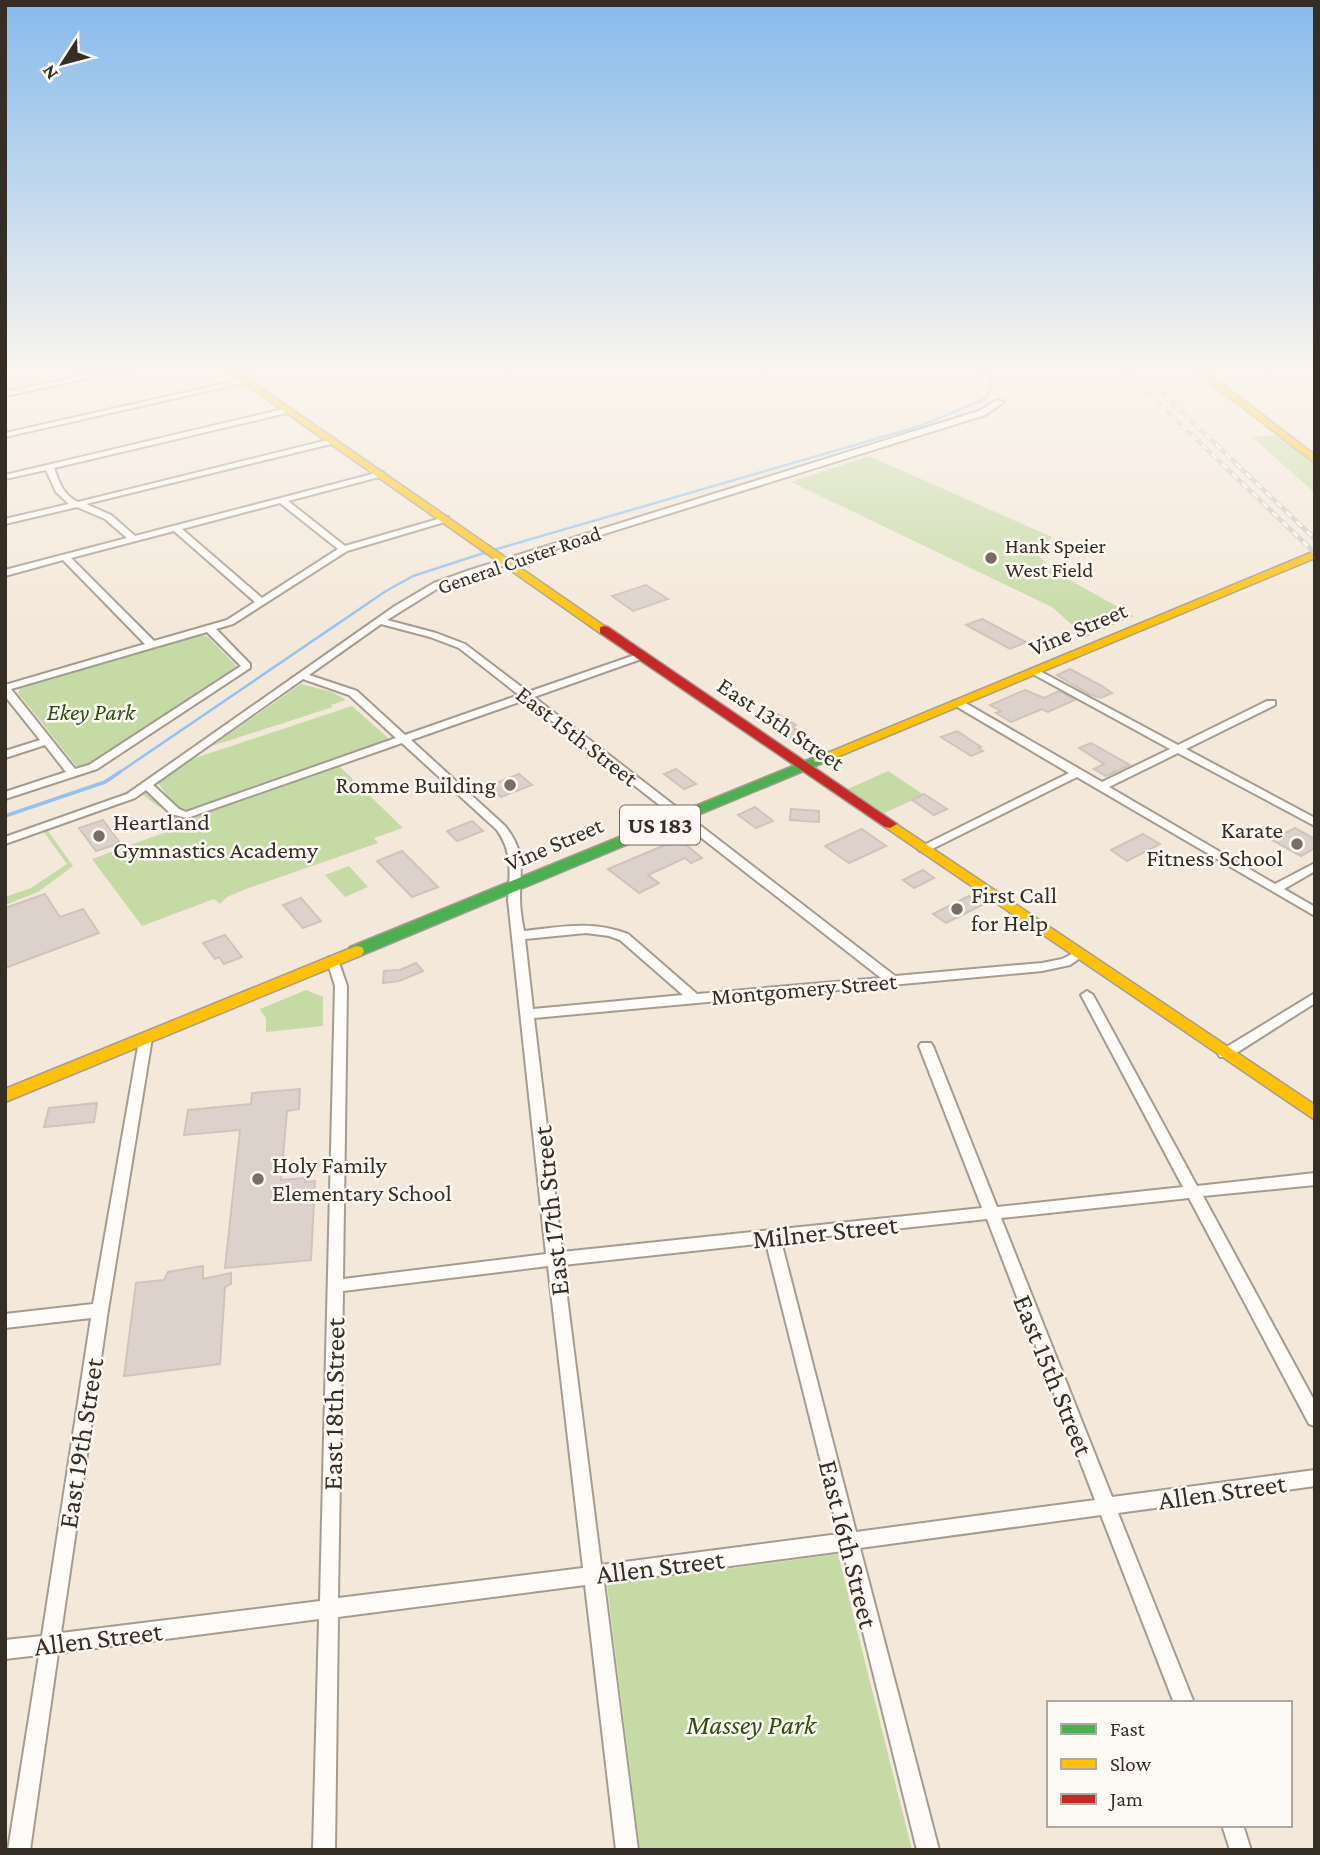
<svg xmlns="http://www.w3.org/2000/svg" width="1320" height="1855" font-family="'Crimson Pro',serif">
	<rect width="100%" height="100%" fill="#f4e8da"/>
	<g fill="#c6daa6">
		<path d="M1285,435L1315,461V493L1252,437Z"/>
		<path d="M869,456L1052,537L1038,555L1052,570L1134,616L1086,637L1052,607L791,482Z"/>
		<path d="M198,635L207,636L238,668L85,768L77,767L18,693L20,688Z"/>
		<path d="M301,684L332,692L346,700L331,705L333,707L212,746Z"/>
		<path d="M352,706L388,738L387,741L184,812H179L158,783L189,760Z"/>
		<path d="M336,763L403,828L374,838L378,843L246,889L227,897L220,904L214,899L142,926L92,859L180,827L163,806L159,807L143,795L141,790L147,786L179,815Z"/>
		<path d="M888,771L924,795L884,813L848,789Z"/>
		<path d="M48,831L73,866L38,892L5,905V897L31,888L67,864L44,832Z"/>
		<path d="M349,866L368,887L345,897L325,875Z"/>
		<path d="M306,990L323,997V1026L266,1032V1018L260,1009Z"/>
		<path d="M838,1554L912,1850H640L607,1585Z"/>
	</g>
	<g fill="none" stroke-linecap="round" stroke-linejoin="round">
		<path stroke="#93c2f1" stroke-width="2.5" d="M117,774L386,591L413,576L490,551L920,426L985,399L993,384L982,367"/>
		<path stroke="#93c2f1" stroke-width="3.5" d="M5,816L105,782L120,772"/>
	</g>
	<g fill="#ddd1cb" stroke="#cfc3bc" stroke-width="2">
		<path d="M646,585L668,599L633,611L612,596Z"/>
		<path d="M982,619L1026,642L1010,649L966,625Z"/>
		<path d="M1070,669L1102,686L1112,693L1101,698L1089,694L1057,675Z"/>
		<path d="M1025,690L1044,698L1059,691L1075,700L1048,712L1042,709L1011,722L996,713L1001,711L990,705Z"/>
		<path d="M778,714L796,725L792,727L802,733L791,738L764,719Z"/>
		<path d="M957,731L981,747L978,748L983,751L971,756L941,737Z"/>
		<path d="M1091,743L1130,765L1106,776L1094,769L1104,764L1079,748Z"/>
		<path d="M676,769L696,784L684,789L664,774Z"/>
		<path d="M519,774L532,785L501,797L488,786Z"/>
		<path d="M924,794L947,809L934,815L912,800Z"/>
		<path d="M755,807L773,821L756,828L738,815Z"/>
		<path d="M791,809L819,811V822L790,820Z"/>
		<path d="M103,820L120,843L96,851L79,828Z"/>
		<path d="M472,821L483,831L457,841L447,831Z"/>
		<path d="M1295,828L1315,839V848L1301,856L1272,840Z"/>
		<path d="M862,829L886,846L849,863L825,846Z"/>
		<path d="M1143,834L1160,844L1127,861L1111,850Z"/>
		<path d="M679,839L702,858L691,863L685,858L648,875L659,883L639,893L608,869Z"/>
		<path d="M402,851L438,887L412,897L377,861Z"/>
		<path d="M923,870L934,878L914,888L903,880Z"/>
		<path d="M45,894L60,917L83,909L99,933L5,968V908Z"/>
		<path d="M969,896L982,905L946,923L933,914Z"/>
		<path d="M301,898L321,921L303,928L283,905Z"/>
		<path d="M225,935L242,957L224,964L219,957L215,959L203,943Z"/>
		<path d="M416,963L423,971L399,981L383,983L384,971L400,970Z"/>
		<path d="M300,1089L299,1109L287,1111L281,1180L305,1178V1182L315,1181L311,1260L225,1268L240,1130L184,1135L188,1110L251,1104L252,1093Z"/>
		<path d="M97,1103L94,1122L44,1127L49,1108Z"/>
		<path d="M203,1266V1279L231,1273V1284L225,1287L220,1364L124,1376L136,1283L164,1280L168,1272Z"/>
	</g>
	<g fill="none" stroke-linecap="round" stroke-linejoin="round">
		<defs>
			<g id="street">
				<path d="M126,367H141L5,396V392Z"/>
				<path d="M245,379L247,380V382L5,437V433Z"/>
				<path d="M997,400L1004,402L985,415L476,574L440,587L387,620L436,633L465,644L528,692L638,654H644V658L534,697L895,976L1042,963L1062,959L1078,951L1084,955L1070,965L1042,971L534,1018L562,1252L982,1208L919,1046L921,1043H931L933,1046L997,1207L1183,1187L1081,995L1087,991L1093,995L1197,1186L1315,1173V1185L1203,1196L1315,1402V1426L1309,1424L1189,1198L1001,1218L1112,1497L1315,1470V1486L1118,1513L1194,1703H1174L1101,1515L860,1548L939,1850H917L843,1551L604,1583L638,1850H616L585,1585L338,1617L335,1850H313L319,1619L58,1653L30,1850H8L39,1655L5,1659V1640L42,1636L91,1318L5,1328V1314L93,1304L140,1035H150L152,1038L108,1310L61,1633L320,1601L335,986L327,960L329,957H337L347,986L343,1279L546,1254L508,900C510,875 513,852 497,830L402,743L187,818L171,814L146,790L135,798L5,844V837L127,794L395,606L434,583L470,570L979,411ZM381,624L430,637L459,648L519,695L405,735L357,691L309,675ZM303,679L349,695L396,738L186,812L179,809L153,785ZM525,700L881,978L697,994L628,934C593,920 560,927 524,931C522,921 520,909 520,899C520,868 526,852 505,826L411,740ZM586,933L609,936L620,940L683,995L533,1009L525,939ZM987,1219L1095,1500L856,1532L781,1241ZM766,1243L839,1534L601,1565L563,1265ZM548,1266L583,1568L338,1598L343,1291Z"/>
				<path d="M288,408L292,410L291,412L54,468C59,482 63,495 78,502L332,439H335V443L86,504L111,515L135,536L380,472H383V476L288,501L345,546L445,517H448V521L347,551L233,624L216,629L250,664V668L97,769L5,799V792L66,772L45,745L5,758V751L40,740L5,696V685L145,644L63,560L5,576V570L127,538L105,519L77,507L5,524V519L69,504L56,492L46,470L5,479V475ZM280,503L338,549L262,598L182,529ZM174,531L255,602L227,620L154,641L71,558ZM207,632L241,666L89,765L75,769L11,689Z"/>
				<path d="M1036,669L1178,745L1267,701H1275V705L1186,749L1315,818V826L1178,753L1109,787L1275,884L1315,863V871L1284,889L1315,907V916L1077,777L928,851H920L918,849L920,847L1069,773L954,705V701H962L1102,782L1170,749L1033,674V670Z"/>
				<path d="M1315,993V1003L1230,1057H1220L1218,1054L1220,1051Z"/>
				<path d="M1222,1825H1243L1251,1850H1230Z"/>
			</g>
			<path id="fast" d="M820,755L825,756L827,759L825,762L362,955H350L348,951L350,947Z"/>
			<g id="slow">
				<path d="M221,367H231L610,630L608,633H600Z"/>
				<path d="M1190,367H1200L1315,455V463Z"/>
				<path d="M1315,551V558L825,762H815L813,759Z"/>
				<path d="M890,820L1315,1105V1120L885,827L883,824L885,821Z"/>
				<path d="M356,946L362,947L364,951L362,955L5,1102V1089Z"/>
			</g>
			<path id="jam" d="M604,626L608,627L897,824L890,828L885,827L600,633V627Z"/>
		</defs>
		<use href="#street" stroke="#a59c91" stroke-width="4"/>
		<use href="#fast" stroke="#a59c91" stroke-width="3"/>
		<use href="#slow" stroke="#a59c91" stroke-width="3"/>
		<use href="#jam" stroke="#a59c91" stroke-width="3"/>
		<use href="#street" fill="#fdfcf9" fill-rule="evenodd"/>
		<use href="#fast" fill="#4caf50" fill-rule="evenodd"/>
		<use href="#slow" fill="#ffc107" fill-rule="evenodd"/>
		<use href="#jam" fill="#c62828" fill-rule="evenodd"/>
		<defs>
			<g id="rail">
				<path d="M1121,367L1315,553"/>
				<path d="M1155,386L1315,539"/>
			</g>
		</defs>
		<use href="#rail" stroke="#cbc9c5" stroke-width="4.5"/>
		<use href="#rail" stroke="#fdf9f4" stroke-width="2.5" stroke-dasharray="7" stroke-linecap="butt"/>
	</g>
	<linearGradient id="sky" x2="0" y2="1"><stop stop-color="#86baec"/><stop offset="0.59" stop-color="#faf5ee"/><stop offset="1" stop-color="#faf5ee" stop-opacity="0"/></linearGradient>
	<rect width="1320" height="627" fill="url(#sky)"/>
	<g fill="#786f64" stroke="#fdf9f4" stroke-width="2.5">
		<circle cx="991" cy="558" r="7"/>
		<circle cx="510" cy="785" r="7"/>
		<circle cx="99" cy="836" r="7"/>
		<circle cx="1297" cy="844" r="7"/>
		<circle cx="957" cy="909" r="7"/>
		<circle cx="258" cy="1179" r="7"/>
	</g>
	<g text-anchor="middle" stroke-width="5" stroke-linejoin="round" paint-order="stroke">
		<g font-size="21" fill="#352e24" stroke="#fdf9f4" text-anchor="start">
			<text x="1005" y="553">Hank Speier<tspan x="1005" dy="24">West Field</tspan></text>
		</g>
		<g font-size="21" fill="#352e24" stroke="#fdf9f4">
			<text transform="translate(519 560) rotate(-19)" y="7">General Custer Road</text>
		</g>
		<rect fill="#fdf9f4" stroke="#716b62" stroke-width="2" x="620" y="805.5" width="80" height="39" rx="5"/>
		<g font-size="23" font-weight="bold" fill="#352e24">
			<text x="660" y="833">US 183</text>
		</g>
		<g font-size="24" fill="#352e24" stroke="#fdf9f4">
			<text transform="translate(1078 629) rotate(-23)" y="8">Vine Street</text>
			<text transform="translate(781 724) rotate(34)" y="8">East 13th Street</text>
			<text transform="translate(577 736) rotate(38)" y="8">East 15th Street</text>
			<text transform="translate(554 844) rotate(-23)" y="8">Vine Street</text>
			<text transform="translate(804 989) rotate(-5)" y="8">Montgomery Street</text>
		</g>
		<g font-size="24" font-style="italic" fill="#304f0f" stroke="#fdf9f4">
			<text x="91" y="720">Ekey Park</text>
		</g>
		<g font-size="24" fill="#352e24" stroke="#fdf9f4" text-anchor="start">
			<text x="496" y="793" text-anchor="end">Romme Building</text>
			<text x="113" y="830">Heartland<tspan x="113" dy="28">Gymnastics Academy</tspan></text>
			<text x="1283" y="838" text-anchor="end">Karate<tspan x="1283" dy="28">Fitness School</tspan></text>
			<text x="971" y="903">First Call<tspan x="971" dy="28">for Help</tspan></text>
			<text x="272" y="1173">Holy Family<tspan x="272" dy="28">Elementary School</tspan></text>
		</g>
		<g font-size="28" fill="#352e24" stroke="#fdf9f4">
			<text transform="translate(550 1211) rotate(-96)" y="10">East 17th Street</text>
			<text transform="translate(825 1231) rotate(-6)" y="10">Milner Street</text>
			<text transform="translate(1054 1375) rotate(68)" y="10">East 15th Street</text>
			<text transform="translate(333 1404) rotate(-89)" y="10">East 18th Street</text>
			<text transform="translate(80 1443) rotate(-81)" y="10">East 19th Street</text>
			<text transform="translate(1222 1491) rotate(-8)" y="10">Allen Street</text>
			<text transform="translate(849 1544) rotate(76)" y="10">East 16th Street</text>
			<text transform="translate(660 1566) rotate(-7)" y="10">Allen Street</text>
			<text transform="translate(98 1638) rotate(-7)" y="10">Allen Street</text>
		</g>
		<g font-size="28" font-style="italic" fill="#304f0f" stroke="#fdf9f4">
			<text x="751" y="1734">Massey Park</text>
		</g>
	</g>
	<rect width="1320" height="1855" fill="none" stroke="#352e24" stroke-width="14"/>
	<rect x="1047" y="1701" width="245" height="126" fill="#fdf9f4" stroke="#ada8a1" stroke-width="2"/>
	<rect x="1061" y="1724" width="35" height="10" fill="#4caf50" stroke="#ada8a1" stroke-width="2"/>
	<text x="1110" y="1736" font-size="21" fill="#352e24">Fast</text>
	<rect x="1061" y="1759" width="35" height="10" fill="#ffc107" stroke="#ada8a1" stroke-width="2"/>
	<text x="1110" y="1771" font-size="21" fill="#352e24">Slow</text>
	<rect x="1061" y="1794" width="35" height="10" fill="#c62828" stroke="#ada8a1" stroke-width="2"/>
	<text x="1110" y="1806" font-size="21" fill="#352e24">Jam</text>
	<g transform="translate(63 63) rotate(234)" stroke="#fdf9f4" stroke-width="5" paint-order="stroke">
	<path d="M0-5L12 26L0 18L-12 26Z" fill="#352e24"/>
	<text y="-10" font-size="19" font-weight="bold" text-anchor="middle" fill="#352e24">N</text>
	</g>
</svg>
